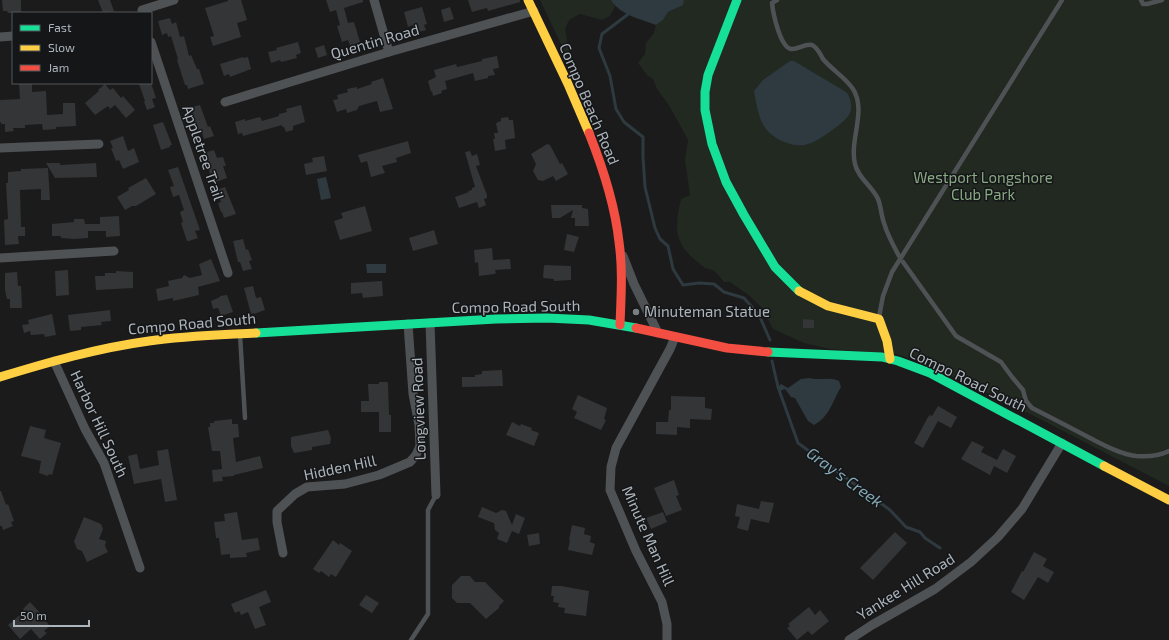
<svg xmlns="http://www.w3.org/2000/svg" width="1169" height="640" font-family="'Exo 2',sans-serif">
	<rect width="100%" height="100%" fill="#1b1b1c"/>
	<g fill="#212921">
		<path d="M540,0H612L615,7L610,16L602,20L580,14L569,20L565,29L572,67Z"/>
		<path d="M684,0H1169V486L1040,419L927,364L896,354L830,349L804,343L773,329L762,308L750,296L730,282H724C721,279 718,274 714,271C711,269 708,269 705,268C675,246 673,233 681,199L690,195L685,160L688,140L670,107L657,89L653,79L647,75L638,63L645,54L646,43L654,33L656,25L663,20L668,12L682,5Z"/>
	</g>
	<g fill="#2e3a3f">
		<path d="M611,0H684L683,5L668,12L663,20L656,25C641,19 620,15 611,0Z"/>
		<path d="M790,61H794L846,92C851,97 853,108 849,115C843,124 815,144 804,145C790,147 771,138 764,126C758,117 756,101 754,91L763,80Z"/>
		<path d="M326,177L331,198L321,200L317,179Z"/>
		<path d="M366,264H386V273H367Z"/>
		<path d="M809,378C819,381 830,376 839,381L841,387C832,402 830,416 814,425L808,421L795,398L791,397L785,389L780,391L778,387L781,384L788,388L801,379Z"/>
	</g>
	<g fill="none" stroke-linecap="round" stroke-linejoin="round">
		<g stroke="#2e3a3f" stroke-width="3">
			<path d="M631,12L602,34L599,48L610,76L616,109L624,122L643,137V157L645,187L655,228L660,239L668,246L673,269L683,285L699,283L714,284L724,292L744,298L759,315L770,340"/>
			<path d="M772,361L778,387L798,443L890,510L906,527L920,532L925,538L940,548"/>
		</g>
	</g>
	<g fill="#343536">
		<path d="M2,0H21V13H8L7,11H3Z"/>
		<path d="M98,0H110L114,11L103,13Z"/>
		<path d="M228,0H241L247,20L237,23L241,37L213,46L210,37L214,36L205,8L228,1Z"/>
		<path d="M326,0H363V2L344,8L348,23L354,22L360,42L350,46L348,40L342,42L337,26L340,25L336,10L330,12Z"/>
		<path d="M468,0H520V2L488,11L487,8L472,12Z"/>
		<path d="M422,7L427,24L424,25L426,30L415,33L413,25L408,27L404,12Z"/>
		<path d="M450,7L454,19L444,22L441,10Z"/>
		<path d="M170,18L172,24L176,22L180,37L184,36L189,56L191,55L197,69H199L204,84L188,89L187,85H185L177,60L178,59L171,36L168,37L167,33L162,35L158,21Z"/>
		<path d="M298,42L301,53L296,55L297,58L281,62L280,60L271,63L268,52L277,50L276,48Z"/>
		<path d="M324,45L327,55L318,58L315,48Z"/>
		<path d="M497,56L499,68L493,69L495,75L488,76V78L475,81L473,73L445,81L447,89L441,91L442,93L433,96L432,91L431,92L428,81L436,77L434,70L456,64L457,67L482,61V59Z"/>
		<path d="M243,57V58L248,57L251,69L230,77L229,74L224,76L220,64Z"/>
		<path d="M383,78L393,109L380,112L377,101L359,106L357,110L347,113L346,109L337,112L333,100L338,99L337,95L348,92L347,89L357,87V89L372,84L371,82Z"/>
		<path d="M19,83H32V92L46,91L47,115L63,114V103H75L76,126L56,127V129L43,130L42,124L25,125V128H13L14,131L5,132V124H1V122H0V100L20,99Z"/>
		<path d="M144,83H151L156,98L152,99L155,107L147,110L144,102L145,101L139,84Z"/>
		<path d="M105,84L110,90L113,88L121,98L123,96L135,110L126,118L115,105L110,109L108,106L95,115L85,103L99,91L98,90Z"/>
		<path d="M200,105L208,127L210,126L214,136L204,139L201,130L196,132L190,114L194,112L192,107Z"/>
		<path d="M301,105L305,122L293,126V130L286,132L284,127H282V125L243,136L242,133L238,134L235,122L245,119V121L260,117L262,121L279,116V114L287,112L286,109Z"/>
		<path d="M508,117L509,120H513L515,137V138L505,140L506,149L495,151L493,139H495L494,133H498L496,123L501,121V118Z"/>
		<path d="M163,122L172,145H170V147L161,150L153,125Z"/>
		<path d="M123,136L128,151L134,148L139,162L123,169L119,160L116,161L111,148H113L110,141Z"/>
		<path d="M408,141L411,153L396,158L397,162L382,166L385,173L371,177L367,161L361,163L358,155Z"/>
		<path d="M547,144L550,145L560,164L562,163L568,174L556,181L553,176L543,181L538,180L533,171L536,164L531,154Z"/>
		<path d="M214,150L217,158L223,157L226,166H223L227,178L216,182L213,173L210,174L204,153Z"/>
		<path d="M470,151L472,156L477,154L480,165L476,166L487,195V198L484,199L486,205L479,208L477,202L459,208L455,197L469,192L468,191L472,190V188L475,187L465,152Z"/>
		<path d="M324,156L327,171L306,175L304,164L313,162L312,158Z"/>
		<path d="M46,163H60V165L96,163L97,177L55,178Z"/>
		<path d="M178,167L200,230L195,231L198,238L189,241H187L181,223L183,222L180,212L184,210L179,195L173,197L170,187L174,186L168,170Z"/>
		<path d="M48,168L50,200H41V189L20,190L21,227H25V236H18L19,244L5,245L4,220L8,219L6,183H8V172L21,171V169Z"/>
		<path d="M146,178L156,194L136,206H132L125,210L117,197L129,190L128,188Z"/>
		<path d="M225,187L236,214L224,218L222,212H221L218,203L221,202L217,190Z"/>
		<path d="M551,205H582V208L588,209L589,226H575V218H571L573,210L560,218H552Z"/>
		<path d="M365,206L372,231L340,240L334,221L343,218L341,213Z"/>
		<path d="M119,216L120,236L106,237V231H88V238L74,239L61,238V236H52V224L74,222V219H84L85,224H100V217Z"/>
		<path d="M434,230L438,244L413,251L409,238Z"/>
		<path d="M567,234L579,237L574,252L564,250Z"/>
		<path d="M243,239L246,250L248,249L252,260L249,261L252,269L243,271L240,262H238L233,241Z"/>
		<path d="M492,248L493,260L510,259L511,269L495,270L496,273L494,274L479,276L478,262L475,263L474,250Z"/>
		<path d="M211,259L220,281L198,287L199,295L173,301V298L158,301L156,289L169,286L168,281L182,278L184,275L190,278L202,275L199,264Z"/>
		<path d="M545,265L571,266V280L554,281V279L544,278L543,277L544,266Z"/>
		<path d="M68,270L69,295L56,296L55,271Z"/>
		<path d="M116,271L133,272V288L96,290L95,276H105V273H116Z"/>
		<path d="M17,272L18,286H21L22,308H10V299H7L5,290V273Z"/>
		<path d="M382,281L383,296L363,298L362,293L351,294V283Z"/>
		<path d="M253,286L256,298L261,297L265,310L254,314V313L251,314L244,288Z"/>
		<path d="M227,295L233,312L221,316L218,308L213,309L211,301L220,297V296Z"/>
		<path d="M110,310L111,321L101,322L102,325L81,327V330L70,331L68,315Z"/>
		<path d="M52,314L56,335L45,337L44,334L31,335L30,331L24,333L22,325L29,324L28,320Z"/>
		<path d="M803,319L814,320V328H803Z"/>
		<path d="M502,370L503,386L462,387V377H475V375L482,374V371Z"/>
		<path d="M379,382H387L388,383L389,415H391V432H379V412H361V401H369L368,384H379Z"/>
		<path d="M578,395L607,408L604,419L606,420L601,430L574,418L577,412L572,409Z"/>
		<path d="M671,396L705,397V408L712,409L711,420L690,419V428L677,427V435L656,434V422H668L669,410H671Z"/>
		<path d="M938,406L957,417L951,428L938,421L923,448L914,443L928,417L930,415L932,416Z"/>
		<path d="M232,419V424H238L239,435V437L233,438L236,462L260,456L263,468L234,475V476L222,477L223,481L213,482L212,470L222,469L220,451H212L208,427H210V423H214V421Z"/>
		<path d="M512,422L520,426L521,424L532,428L531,430L539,433L534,446L506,435Z"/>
		<path d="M30,426L46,430L44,438L61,443L52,475L49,474L48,476L39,473L41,461L21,456Z"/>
		<path d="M328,430L331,438L330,444L312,447V450L294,453L291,446V437Z"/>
		<path d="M972,441L984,447L981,452L997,460L1003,449L1016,456L1007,473L994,466L990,475L961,459Z"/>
		<path d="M168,449L177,500L165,502L161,479L134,484L128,456L137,454L140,469L159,465L157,451Z"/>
		<path d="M674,480L679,495L676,496L682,510L666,516L654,488Z"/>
		<path d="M0,491H1L6,505L8,504L14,521L11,522L13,526L3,530L2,526H0Z"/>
		<path d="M761,501L774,503L769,523L751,519L748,531L737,528L740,517L735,516L737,504L759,509Z"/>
		<path d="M482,507L496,513L502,510L506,511L512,525L516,514L525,518L519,534L512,531L507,543L497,539L499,533L495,530L494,523L478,517Z"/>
		<path d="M237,512L242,540L258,538L260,550L246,553L247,557L230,558V554L221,555L219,538H216L214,522L225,521L224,514Z"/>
		<path d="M663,512L667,522L651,529L646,518Z"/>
		<path d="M84,517L101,524L103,529L99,539L106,541L105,546L108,552L87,562L82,551L77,549L74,541Z"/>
		<path d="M572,525L585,528L584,534L591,536L590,542L595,544L592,555L568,550L570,540H569Z"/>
		<path d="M895,532L907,543L873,580L860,568Z"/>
		<path d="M539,533L540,544L529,546L527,535Z"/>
		<path d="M333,540L339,545L340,543L352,551L336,577L331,574L329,577L321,571L319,573L313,569Z"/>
		<path d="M1034,552L1047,559L1043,566L1054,572L1048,583L1038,577L1024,600L1011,592L1022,571L1023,572Z"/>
		<path d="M461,576H470L475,582H485L504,601L499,606V608L486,619L470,603H457L452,598V585Z"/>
		<path d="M552,586H561L589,591L586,616L564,613L565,608L558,607L559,603L553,602L554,596H551Z"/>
		<path d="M266,590L271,602L259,607L266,625L255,629L248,612L241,615L239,611L235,613L231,604Z"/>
		<path d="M366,595L379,603L372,613L359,605Z"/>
		<path d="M30,602L44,617L43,618L50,626L44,631L47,633L40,639L31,629L20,639L8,625L20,615V613L24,610L23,609Z"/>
		<path d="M809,607L815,615L820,610L829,621L812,635L808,631L797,640L787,628L790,626L788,624Z"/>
	</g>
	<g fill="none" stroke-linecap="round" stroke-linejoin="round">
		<g stroke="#4f5255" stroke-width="4.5">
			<path d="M777,0L772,3C773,13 780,47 791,49C798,50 805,43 812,45C818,48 820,54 823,59C832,70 845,77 853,89C867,111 849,140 855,164C858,178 872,186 878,199C881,206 881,215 884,223C887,234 893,245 899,256"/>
			<path d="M1141,0L1143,4H1147L1162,0"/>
			<path d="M903,262L956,336L1001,362L1012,377L1023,390L1026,401L1032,408C1052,418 1071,428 1090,438C1104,445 1120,454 1136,456C1147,457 1159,456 1169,451"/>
			<path d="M879,317L883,296L892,272L1062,0"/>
			<path d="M240,335L245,418"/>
			<path d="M411,640L428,614V510L436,495"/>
		</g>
		<g stroke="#4f5255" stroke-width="9">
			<path d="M374,0L389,52"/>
			<path d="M142,10L174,0"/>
			<path d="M0,37L13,36"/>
			<path d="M151,42L228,273"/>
			<path d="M225,102L389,52L534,11"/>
			<path d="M0,148L99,144"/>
			<path d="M623,256L634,284L658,333"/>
			<path d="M0,258L114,251"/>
			<path d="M430,323L436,495"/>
			<path d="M54,361L85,429L104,463L140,568"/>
			<path d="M283,553L277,522V511L295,494L307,487L345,484L379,475L410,462L416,455L420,446L419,425L413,394L408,324"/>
			<path d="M667,640V624L662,602L636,551L610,490L611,467L616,448L670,349L675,337"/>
			<path d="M849,640L872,625L935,589L971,562L998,537L1022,509L1062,443"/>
		</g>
		<g stroke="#16e098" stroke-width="9">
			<path d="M737,0L708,75L705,92V110L712,144L726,182L744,215L775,267L799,291"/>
			<path d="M256,333L496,319L547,318L589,320L636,328"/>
			<path d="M768,352L882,357L898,361L930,373L1104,466"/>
		</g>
		<g stroke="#ffcf43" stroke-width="9">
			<path d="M528,0L568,84L589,133"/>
			<path d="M799,291L828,306L879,319L887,341L890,359"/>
			<path d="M0,377C49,362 98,348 149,341C184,336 220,335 256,333"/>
			<path d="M1104,466L1169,500"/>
		</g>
		<g stroke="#f24e42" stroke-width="9">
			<path d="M589,133C603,168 615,205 619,242C623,270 621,297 620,325"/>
			<path d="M636,328L727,348L768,352"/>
		</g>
	</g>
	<circle fill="#7a7f84" stroke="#151618" stroke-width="1.5" cx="636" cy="312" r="4"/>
	<g text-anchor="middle" stroke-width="3" stroke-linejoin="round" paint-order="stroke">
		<g font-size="15" fill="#adb5bc" stroke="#151618">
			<text transform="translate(375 42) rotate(-16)" y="5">Quentin Road</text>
			<text transform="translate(589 104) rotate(67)" y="5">Compo Beach Road</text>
			<text transform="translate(203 153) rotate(71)" y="5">Appletree Trail</text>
			<text transform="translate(516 307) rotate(-1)" y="5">Compo Road South</text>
			<text transform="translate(192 324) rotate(-5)" y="5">Compo Road South</text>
			<text transform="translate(968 380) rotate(26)" y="5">Compo Road South</text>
			<text transform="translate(419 409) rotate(-92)" y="5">Longview Road</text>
			<text transform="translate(99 424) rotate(65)" y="5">Harbor Hill South</text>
			<text transform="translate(340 468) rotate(-12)" y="5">Hidden Hill</text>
			<text transform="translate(648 536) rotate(66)" y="5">Minute Man Hill</text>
			<text transform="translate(906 587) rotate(-32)" y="5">Yankee Hill Road</text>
		</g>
		<g font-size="15" fill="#89a884" stroke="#151618">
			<text x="983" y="183">Westport Longshore<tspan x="983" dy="17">Club Park</tspan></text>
		</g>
		<g font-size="15" fill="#adb5bc" stroke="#151618" text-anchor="start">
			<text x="644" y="317">Minuteman Statue</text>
		</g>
		<g font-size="16" font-style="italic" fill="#84aab7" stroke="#151618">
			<text transform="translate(845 477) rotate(36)" y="6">Gray's Creek</text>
		</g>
	</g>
	<rect x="12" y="12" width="140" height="72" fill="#151618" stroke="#52565a"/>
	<rect x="20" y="25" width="20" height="6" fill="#16e098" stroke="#52565a"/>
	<text x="48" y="32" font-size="12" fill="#adb5bc">Fast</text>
	<rect x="20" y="45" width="20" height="6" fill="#ffcf43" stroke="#52565a"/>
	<text x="48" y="52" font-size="12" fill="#adb5bc">Slow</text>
	<rect x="20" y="65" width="20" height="6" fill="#f24e42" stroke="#52565a"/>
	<text x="48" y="72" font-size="12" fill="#adb5bc">Jam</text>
	<path d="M14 620v6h75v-6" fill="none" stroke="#adb5bc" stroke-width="2"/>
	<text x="20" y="620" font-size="12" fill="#adb5bc" stroke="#151618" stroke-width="3" paint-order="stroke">50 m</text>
</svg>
